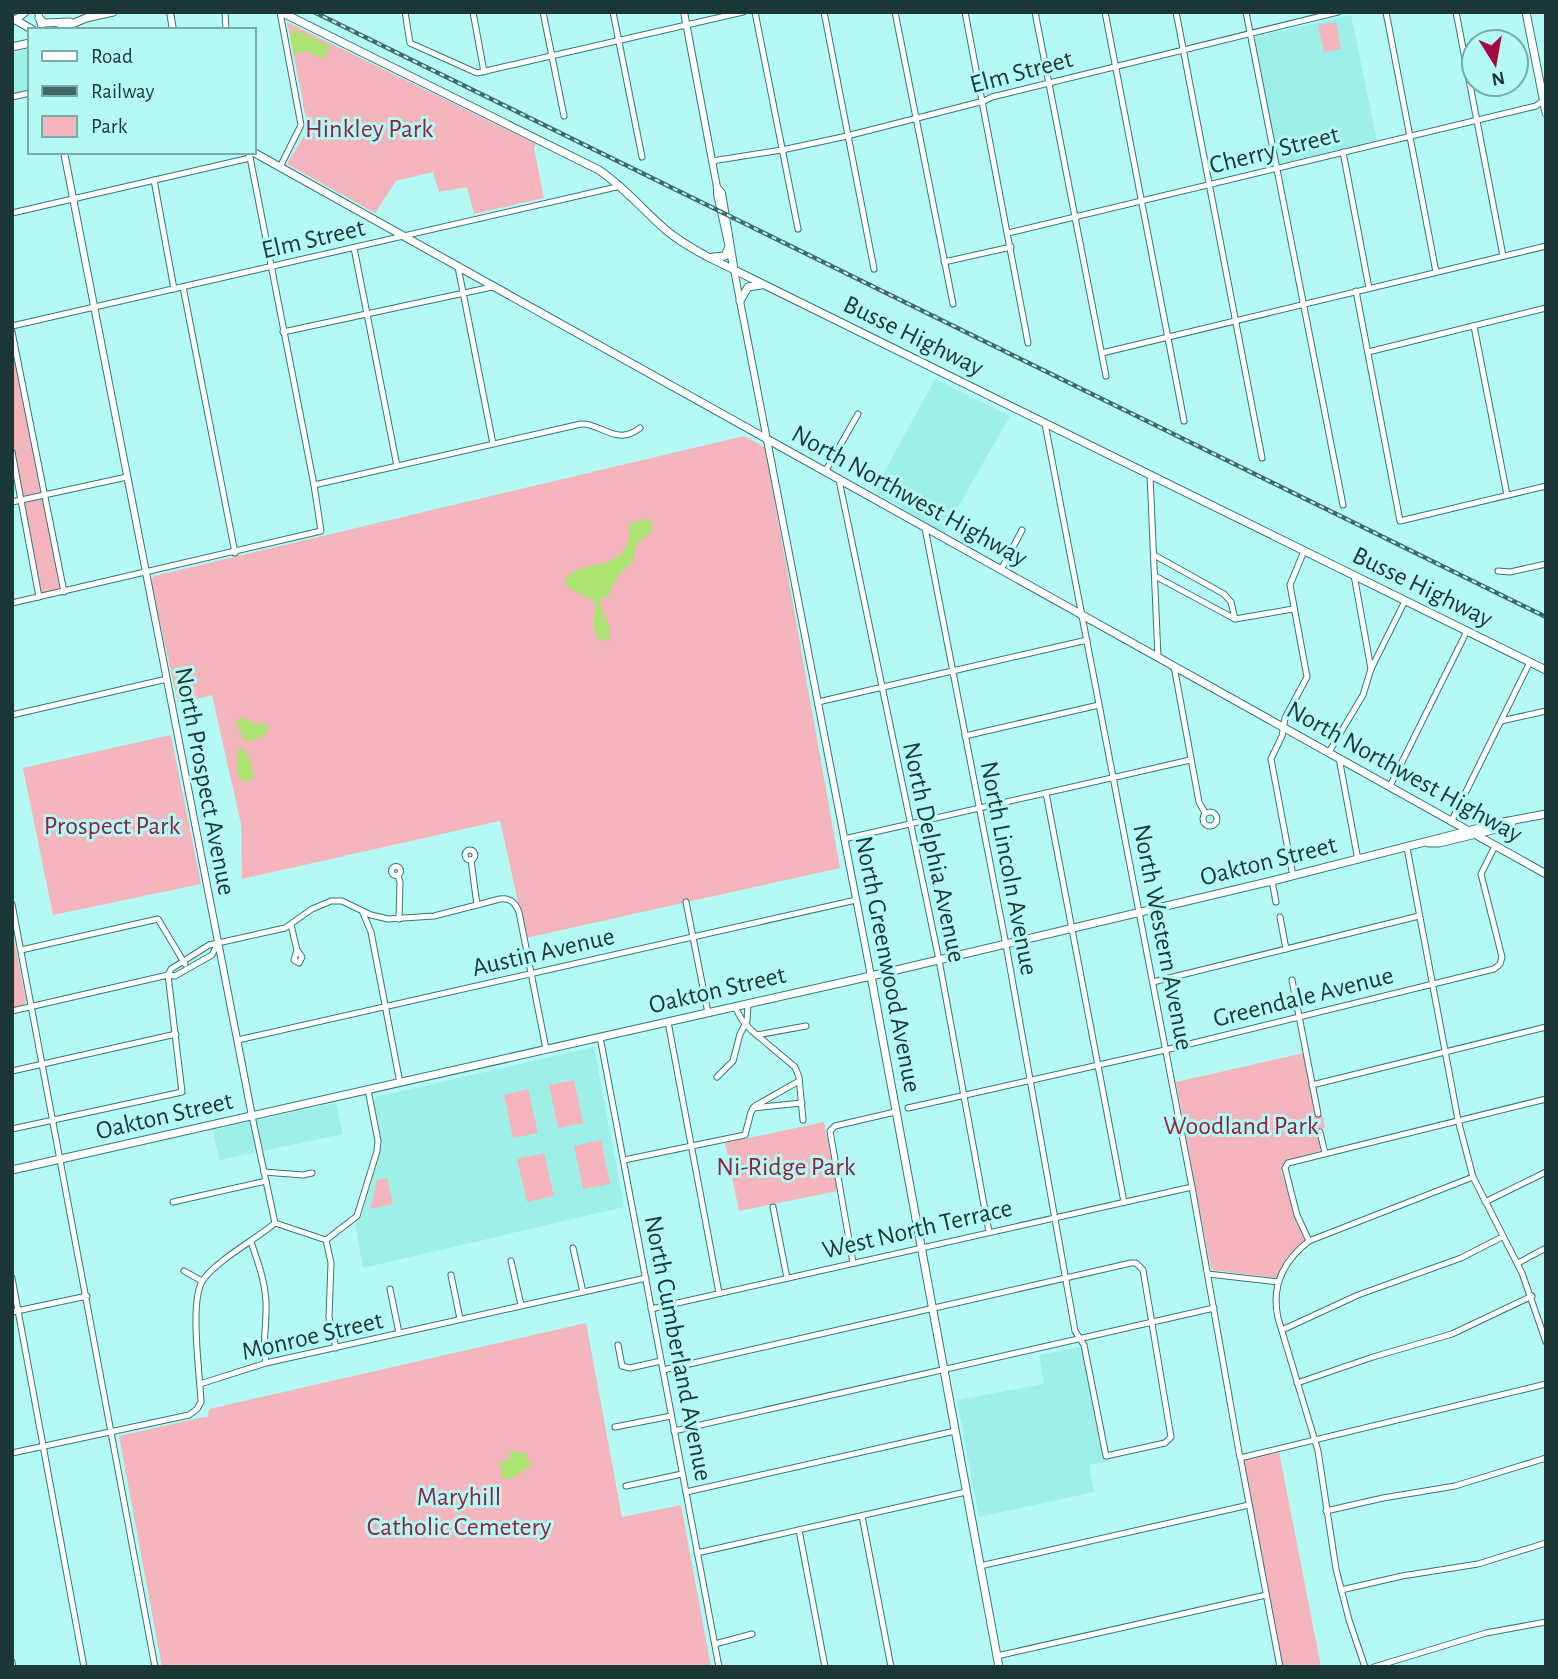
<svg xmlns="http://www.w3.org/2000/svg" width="1558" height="1679" font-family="'Alegreya Sans',sans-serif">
	<rect width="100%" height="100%" fill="#b4f9f4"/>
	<g fill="#9fefe9">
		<path d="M1351,15L1377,141L1278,164L1255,37Z"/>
		<path d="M30,49V92L13,94L12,53Z"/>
		<path d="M935,379L1010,416L943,533L874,491Z"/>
		<path d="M594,1047L624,1207L363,1268L355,1223L362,1214L381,1147L374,1103L375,1097Z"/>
		<path d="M336,1103L343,1134L219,1160L213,1130Z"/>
		<path d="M1079,1347L1084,1350L1105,1462L1089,1465L1094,1492L979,1517L957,1400L1044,1384L1039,1355Z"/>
	</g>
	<g fill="#f5b5bd">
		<path d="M287,22L536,144L534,148L544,198L474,214L467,187L439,192L433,172L396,181L375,213L287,164L308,129Z"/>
		<path d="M1336,22L1341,49L1324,52L1318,25Z"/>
		<path d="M12,341L60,587L59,590L44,593L41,591L12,440Z"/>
		<path d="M744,436L765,447L840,868L526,938L500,821L242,879L241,824L212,695L178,703L151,581L154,576Z"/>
		<path d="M171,735L201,884L53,915L23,768Z"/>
		<path d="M12,930L26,1001L23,1006L12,1008Z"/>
		<path d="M1304,1053L1315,1117L1323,1116L1325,1128L1317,1130L1321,1149L1317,1152L1287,1160L1281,1171L1305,1240L1288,1256L1276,1278L1213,1270L1210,1265L1176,1082Z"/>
		<path d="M574,1080L583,1123L558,1128L549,1085Z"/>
		<path d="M528,1089L538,1133L513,1138L504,1095Z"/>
		<path d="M824,1122L838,1191L739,1211L725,1143Z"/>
		<path d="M601,1140L610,1184L583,1189L574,1146Z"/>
		<path d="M544,1153L554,1196L527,1202L517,1159Z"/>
		<path d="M387,1178L393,1204L370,1209L377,1180Z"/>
		<path d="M586,1323L622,1517L681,1505L711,1667H162L119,1436L208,1416L209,1409Z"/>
		<path d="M1279,1452L1321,1667H1282L1243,1460Z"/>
	</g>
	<g fill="#ace372">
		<path d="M294,29L330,46L324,59L307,51L295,55L290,38Z"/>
		<path d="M646,519L651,521V532L636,544L633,561L618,576L608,595L600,601C601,616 615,625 608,641L599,639C590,629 596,614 595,602L569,588L565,581C576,559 614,573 627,545C630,538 629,530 630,523Z"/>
		<path d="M242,717L254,723L266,724L269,728C265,738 254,741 244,741L236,723Z"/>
		<path d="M241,747C248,752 253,768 254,777L247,782L242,781L237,775V752Z"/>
		<path d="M511,1450L527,1454L531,1466L523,1470L514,1478L503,1479L501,1474L502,1469L499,1463L509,1459Z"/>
	</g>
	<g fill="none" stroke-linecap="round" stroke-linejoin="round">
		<defs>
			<g id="minor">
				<path d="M225,12L226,30"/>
				<path d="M405,12L410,43L477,73L743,12"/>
				<path d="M473,12L484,72"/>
				<path d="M543,12L564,116"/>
				<path d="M613,12L642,157"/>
				<path d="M755,12L798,229"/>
				<path d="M824,12L874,269"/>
				<path d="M895,12L953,304"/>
				<path d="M965,12L1028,343"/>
				<path d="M1035,12L1106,376"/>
				<path d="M1105,12L1184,421"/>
				<path d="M1176,12L1262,458"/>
				<path d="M1246,12L1343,505"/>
				<path d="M1386,12L1436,272"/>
				<path d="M1456,12L1503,256"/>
				<path d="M12,97L30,93"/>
				<path d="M1343,152L1369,288"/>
				<path d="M712,161L782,150L847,136L984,101L992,97L1338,12"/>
				<path d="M280,167L301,125L280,12"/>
				<path d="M154,180L174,289"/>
				<path d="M12,213L250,158"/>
				<path d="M1008,233L1536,106L1544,100"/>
				<path d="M354,248L397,466"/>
				<path d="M944,262L1011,247"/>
				<path d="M458,267L493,444"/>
				<path d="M183,287L235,553"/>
				<path d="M1356,291L1400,521L1546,486"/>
				<path d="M12,326L621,186"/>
				<path d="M1474,326L1507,495"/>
				<path d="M12,332L64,592"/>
				<path d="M283,332L492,287"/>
				<path d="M1368,352L1546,308"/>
				<path d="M1102,353L1546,246"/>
				<path d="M1045,424L1192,1187L1240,1458L1546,1384"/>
				<path d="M12,452L39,597"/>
				<path d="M825,472L858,414"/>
				<path d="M1150,475L1158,657"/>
				<path d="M839,480L939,960L989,1232"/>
				<path d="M314,485L581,424C600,422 616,447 640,428"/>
				<path d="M12,502L127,477"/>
				<path d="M1154,555L1224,594L1231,602L1235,619"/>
				<path d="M1001,570L1022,530"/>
				<path d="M1498,571L1510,572L1546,564"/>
				<path d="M1354,575L1371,669"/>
				<path d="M1155,576L1235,619L1293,609"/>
				<path d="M12,603L321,531L314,485L249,152"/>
				<path d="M1174,666L1199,802L1205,813"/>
				<path d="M818,702L1087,640"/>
				<path d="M12,715L167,679"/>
				<path d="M1501,721L1546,711"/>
				<path d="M965,736L1099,705"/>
				<path d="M1329,752L1363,695L1371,669L1405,601"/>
				<path d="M1339,758L1358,860"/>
				<path d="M1390,786L1467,631"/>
				<path d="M1046,793L1124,1202"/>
				<circle cx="1210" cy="819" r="7"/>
				<path d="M1452,820L1530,662"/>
				<path d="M844,839L1190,760"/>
				<path d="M1407,848L1458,1120L1473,1177L1522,1273L1546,1342"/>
				<circle cx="470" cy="855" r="5"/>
				<path d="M471,860L477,905"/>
				<circle cx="396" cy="871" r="4.5"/>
				<path d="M398,876L400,882L399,919"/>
				<path d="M1293,876L1271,759L1282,736L1285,718L1307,677L1290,585L1304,551"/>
				<path d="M1272,881L1276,902"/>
				<path d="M686,902L708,1013"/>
				<path d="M12,904L155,1667"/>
				<path d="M363,913L371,932L400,1083"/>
				<path d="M1280,917L1286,949"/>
				<path d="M291,925L297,950L302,957L299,963L294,960L297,950"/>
				<path d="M21,950L158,919L185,964"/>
				<path d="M168,975L171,969L209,945L285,928L312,909L331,901H342L371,915L388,919L434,916L500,899C510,898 515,902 519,912L546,1049"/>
				<path d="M1292,980L1318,1114"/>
				<path d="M1153,982L1419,916"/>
				<path d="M735,1007L742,1020L752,1031L795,1067L799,1077L803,1120"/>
				<path d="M12,1011L168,975L175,976L212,955L218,943"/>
				<path d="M668,1022L719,1293"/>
				<path d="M757,1035L806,1026"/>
				<path d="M600,1037L719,1667"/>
				<path d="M238,1040L856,900"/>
				<path d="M12,1071L176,1034"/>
				<path d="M717,1077L733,1061L740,1034L747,1021L748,1004"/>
				<path d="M1312,1085L1546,1027"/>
				<path d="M753,1108L802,1103"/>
				<path d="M908,1108L1165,1050L1494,969L1500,964L1502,957L1481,874L1495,846"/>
				<path d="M252,1116L275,1223"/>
				<path d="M12,1129L182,1092L168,975"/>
				<path d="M1320,1132L1325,1153"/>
				<path d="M624,1160L745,1135L751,1112L755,1106L799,1081"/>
				<path d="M264,1172L303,1175L312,1173"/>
				<path d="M173,1202L266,1181"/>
				<path d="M1485,1202L1546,1172"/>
				<path d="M773,1207L787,1278"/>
				<path d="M275,1223L326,1240L357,1216L377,1151L378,1141L368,1090"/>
				<path d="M326,1240L331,1263L329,1317L336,1348"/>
				<path d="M1309,1241L1297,1215L1285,1168L1288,1163L1546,1099"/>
				<path d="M251,1242C258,1262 265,1281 266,1302C267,1325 262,1340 266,1363"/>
				<path d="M573,1248L583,1292"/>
				<path d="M511,1261L521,1305"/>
				<path d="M853,1263L830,1131L835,1126L895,1112"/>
				<path d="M1518,1263L1546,1248"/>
				<path d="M184,1271L202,1281"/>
				<path d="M1208,1274L1278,1282"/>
				<path d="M451,1275L460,1319"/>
				<path d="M12,1278L84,1667"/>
				<path d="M390,1289L399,1333"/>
				<path d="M651,1309L1192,1187"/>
				<path d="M12,1312L87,1296"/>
				<path d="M1282,1330L1358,1295L1461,1258L1502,1237"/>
				<path d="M618,1345L622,1366L630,1368L661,1361"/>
				<path d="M663,1370C819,1334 975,1299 1131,1263H1136L1143,1270L1171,1437L1165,1443L1106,1456L1084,1345L1075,1331L1006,945L925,528"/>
				<path d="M1297,1383L1373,1357L1452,1334L1532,1296"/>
				<path d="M200,1384L266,1363L646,1278"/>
				<path d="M615,1427L671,1416"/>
				<path d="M674,1431L1214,1308"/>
				<path d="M12,1453L189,1415L197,1409L201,1402C200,1375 189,1300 203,1280C217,1260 255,1240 275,1223"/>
				<path d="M1241,1461L1280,1667"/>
				<path d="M626,1486L682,1474"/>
				<path d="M686,1492L955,1431"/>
				<path d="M1326,1511L1383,1498L1455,1486L1546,1458"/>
				<path d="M862,1516L891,1667"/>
				<path d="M799,1530L825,1667"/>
				<path d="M697,1553L966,1492"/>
				<path d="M980,1566L1249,1505"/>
				<path d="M1341,1590L1402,1576L1478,1564L1546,1543"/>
				<path d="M715,1644L752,1634"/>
				<path d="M997,1656L1266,1595"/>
				<path d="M12,1662L13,1667"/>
				<path d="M1365,1667L1349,1620L1336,1569L1318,1451L1278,1318C1271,1286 1283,1261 1309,1241L1473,1177"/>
				<path d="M1374,1667L1486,1633L1546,1622"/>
			</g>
			<g id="tertiary">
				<path d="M38,12L42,30"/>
				<path d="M170,12L173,30"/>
				<path d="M684,12L717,187V194L734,270L871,976"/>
				<path d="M64,152L252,1116"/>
				<path d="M717,187L722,193L734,266"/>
			</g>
			<g id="secondary">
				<path d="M281,12L599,170C624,187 643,210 666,230C679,241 693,249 708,257L1546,670"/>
				<path d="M1526,12L1546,113"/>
				<path d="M12,18L33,30"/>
				<path d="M39,18L44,23L70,22"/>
				<path d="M16,20L25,12"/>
				<path d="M58,30L86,18L113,12"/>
				<path d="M12,47L30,43"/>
				<path d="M253,152L1546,874"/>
				<path d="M713,257L725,256L728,249"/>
				<path d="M740,301L748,287L761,285"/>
				<path d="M1429,843H1439L1505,827L1512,823"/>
				<path d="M871,976L999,1667"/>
				<path d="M12,1170L871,976L1272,881L1503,822L1546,814"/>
			</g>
		</defs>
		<use href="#minor" stroke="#357875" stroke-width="7"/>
		<use href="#tertiary" stroke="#357875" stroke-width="8"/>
		<use href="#secondary" stroke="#357875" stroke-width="9"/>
		<use href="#minor" stroke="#fff" stroke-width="5"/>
		<use href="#tertiary" stroke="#fff" stroke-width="6"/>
		<use href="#secondary" stroke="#fff" stroke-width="7"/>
		<defs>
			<path id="rail" d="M314,12L1546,617"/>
		</defs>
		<use href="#rail" stroke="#436967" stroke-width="4.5"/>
		<use href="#rail" stroke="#b4f9f4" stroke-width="2" stroke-dasharray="5" stroke-linecap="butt"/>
	</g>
	<g text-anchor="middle" stroke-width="6" stroke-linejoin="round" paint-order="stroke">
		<g font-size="26" fill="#1c3836" stroke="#b4f9f4">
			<text transform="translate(1021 71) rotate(-15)" y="9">Elm Street</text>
			<text transform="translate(1274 149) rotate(-14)" y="9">Cherry Street</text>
			<text transform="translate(313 238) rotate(-13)" y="9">Elm Street</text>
			<text transform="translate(914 335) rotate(26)" y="9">Busse Highway</text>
			<text transform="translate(910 495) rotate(29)" y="9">North Northwest Highway</text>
			<text transform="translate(1423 586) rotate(26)" y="9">Busse Highway</text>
			<text transform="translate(1405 771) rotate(29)" y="9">North Northwest Highway</text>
			<text transform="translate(206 781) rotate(79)" y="9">North Prospect Avenue</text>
			<text transform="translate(935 852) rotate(78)" y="9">North Delphia Avenue</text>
			<text transform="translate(1268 860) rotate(-14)" y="9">Oakton Street</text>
			<text transform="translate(1010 868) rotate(79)" y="9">North Lincoln Avenue</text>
			<text transform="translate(1164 937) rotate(79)" y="9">North Western Avenue</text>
			<text transform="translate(543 951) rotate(-13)" y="9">Austin Avenue</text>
			<text transform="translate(889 964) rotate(79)" y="9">North Greenwood Avenue</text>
			<text transform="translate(717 989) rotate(-13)" y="9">Oakton Street</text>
			<text transform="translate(1303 996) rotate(-14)" y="9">Greendale Avenue</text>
			<text transform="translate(164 1115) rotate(-13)" y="9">Oakton Street</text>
			<text transform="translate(917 1228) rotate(-13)" y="9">West North Terrace</text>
			<text transform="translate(312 1335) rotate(-13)" y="9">Monroe Street</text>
			<text transform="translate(679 1348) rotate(79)" y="9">North Cumberland Avenue</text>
		</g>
		<g font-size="26" fill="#922240" stroke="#b4f9f4">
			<text x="369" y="137">Hinkley Park</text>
			<text x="112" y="834">Prospect Park</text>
			<text x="1241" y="1134">Woodland Park</text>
			<text x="786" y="1175">Ni-Ridge Park</text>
			<text x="459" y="1505">Maryhill<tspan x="459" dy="30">Catholic Cemetery</tspan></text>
		</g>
	</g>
	<rect width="1558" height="1679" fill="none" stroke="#1c3836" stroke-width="28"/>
	<rect x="28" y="28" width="228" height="126" fill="#b4f9f4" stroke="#77aca8" stroke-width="2"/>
	<rect x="42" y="51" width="35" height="10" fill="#ffffff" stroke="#77aca8" stroke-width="2"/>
	<text x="91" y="63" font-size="21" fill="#1c3836">Road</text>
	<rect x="42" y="86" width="35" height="10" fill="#436967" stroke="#77aca8" stroke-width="2"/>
	<text x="91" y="98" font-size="21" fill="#1c3836">Railway</text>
	<rect x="42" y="116" width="35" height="21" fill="#f5b5bd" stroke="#77aca8" stroke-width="2"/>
	<text x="91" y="133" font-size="21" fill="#1c3836">Park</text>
	<g transform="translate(1495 63) rotate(169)"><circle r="33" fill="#b4f9f4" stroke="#77aca8" stroke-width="2"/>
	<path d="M0-5L12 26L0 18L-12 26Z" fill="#a30840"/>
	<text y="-10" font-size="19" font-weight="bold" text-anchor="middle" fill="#1c3836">N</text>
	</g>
</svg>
